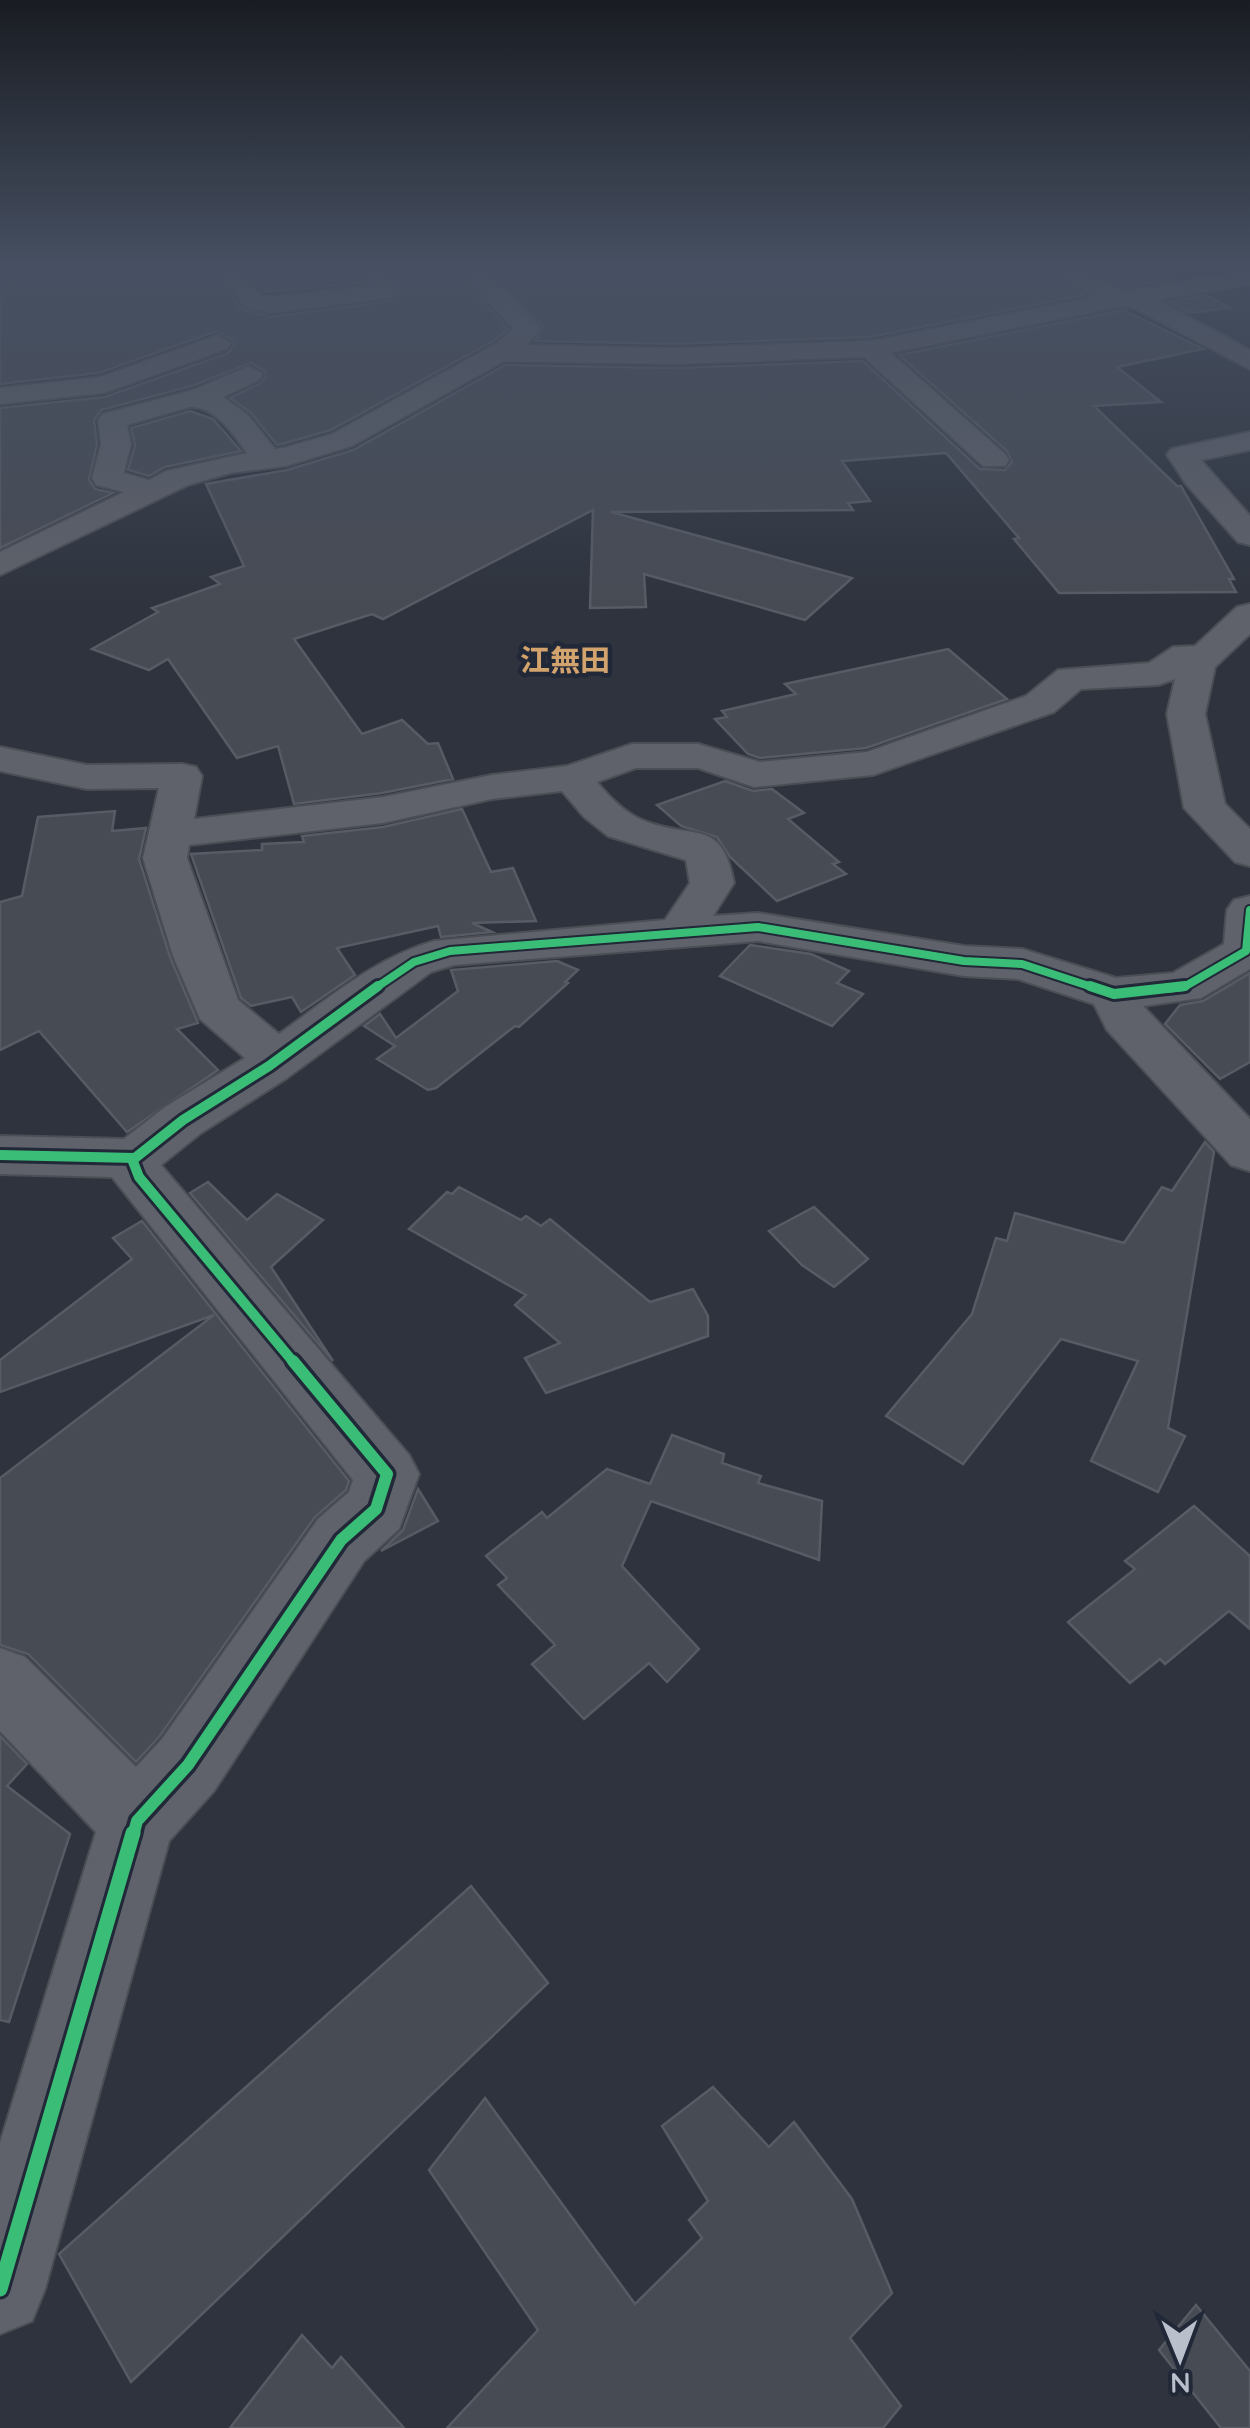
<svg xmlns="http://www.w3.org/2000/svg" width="1250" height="2428" font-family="Quicksand,'Noto Sans JP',sans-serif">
	<rect width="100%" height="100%" fill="#2e333d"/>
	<g fill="#474b54" stroke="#575b64" stroke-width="2.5">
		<path d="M62,265H206L242,309L270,317L393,301L407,291L382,265H451L508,329L495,340L331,430L282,444L277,445L251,413L230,398L261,383L266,376L265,371L251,363L192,386L101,410L94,420L97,444L89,480L95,489L113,493L0,548V408L105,397L228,353L234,345L233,340L217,331L99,373L0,384V281L47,276Z"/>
		<path d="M240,265H348L364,283L264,292Z"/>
		<path d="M485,265H1043L1084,295L871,337L674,344L535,341L544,328Z"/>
		<path d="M1081,265H1148L1175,279L1125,287Z"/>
		<path d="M1206,295L1230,308L1190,313L1169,302Z"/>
		<path d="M1124,310L1203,349L1117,367L1161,402L1094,406L1177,486H1181L1234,579H1229L1236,592L1059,593L1014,539L1019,538L946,453L842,461L870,501L848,503L853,510L611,512L852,578L805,620L644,574L646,607L590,608L593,510L383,619L372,614L294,639L362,734L402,720L428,744L438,743L453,779L382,793L294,804L278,746L237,758L168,659L149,670L92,649L158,612L152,608L220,584L211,577L244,566L206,484L287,470L353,450L505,365L674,368L863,361L980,469L1005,470L1012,462L1007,451L899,355Z"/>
		<path d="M190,411L213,419L241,451L165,467L149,476L128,470L135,445L131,428Z"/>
		<path d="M948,649L1007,699L866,748L760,758L748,754L715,719L727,717L722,711L796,694L785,684Z"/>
		<path d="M725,781L753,791L772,789L804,813L788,819L839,862L833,864L846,874L777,901L730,857L717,837L681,826L657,805Z"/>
		<path d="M462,809L491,872L513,868L536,921L472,923L492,932L441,937L438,926L337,948L355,975L301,1012L292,997L251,1006L241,998L191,854L262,850V844L304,842L302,836L383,827Z"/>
		<path d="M115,811L112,831L146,828L139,859L170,957L198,1023L177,1029L218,1070L127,1132L39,1031L0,1050V902L22,896L38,817Z"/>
		<path d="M750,945L811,954L849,971L837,983L863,994L832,1026L720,976Z"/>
		<path d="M557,961L578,970L565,982L568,983L519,1027L515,1026L436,1088L428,1090L377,1059L395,1046L364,1026L380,1014L396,1038L458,991L451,970Z"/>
		<path d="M1250,973V1062L1220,1079L1165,1024L1180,1005L1203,1001Z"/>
		<path d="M1205,1142L1214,1152L1168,1428L1185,1436L1158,1492L1091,1461L1138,1361L1061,1339L963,1464L886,1416L972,1314L996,1238L1007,1241L1015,1213L1124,1243L1162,1187L1172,1191Z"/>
		<path d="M208,1182L247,1220L277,1194L323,1220L271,1267L333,1361L190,1193Z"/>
		<path d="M459,1187L521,1220L526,1216L541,1226L550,1219L650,1302L693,1289L708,1316V1336L546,1393L525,1358L560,1343L515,1305L526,1295L409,1229L447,1192L452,1194Z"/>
		<path d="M814,1207L868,1259L834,1287L802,1265L769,1231Z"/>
		<path d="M142,1221L349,1481L346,1490L315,1517L159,1737L136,1762L28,1654L0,1645V1478L214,1315L0,1392V1360L132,1259L113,1238Z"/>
		<path d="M672,1435L724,1454L722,1463L761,1476L758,1483L822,1501L819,1560L651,1501L622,1566L699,1649L667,1682L649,1663L584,1719L532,1664L555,1645L498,1585L507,1578L486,1556L542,1512L547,1518L607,1469L650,1484Z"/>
		<path d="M418,1489L438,1521L381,1551L403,1530Z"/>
		<path d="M1194,1506L1250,1556V1629L1229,1611L1165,1664L1160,1659L1130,1683L1068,1622L1135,1569L1125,1561Z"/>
		<path d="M0,1736L27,1764L7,1786L70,1834L9,2022L0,2020Z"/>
		<path d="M471,1886L548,1983L131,2382L59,2254Z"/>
		<path d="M713,2087L769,2147L794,2122L852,2199L892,2293L850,2338L901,2406L883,2428H447L538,2330L429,2170L485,2098L635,2304L702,2238L689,2220L708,2201L662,2126Z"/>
		<path d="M1196,2305L1250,2371V2428H1221L1159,2350Z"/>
		<path d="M302,2335L332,2368L341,2357L404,2428H230Z"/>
	</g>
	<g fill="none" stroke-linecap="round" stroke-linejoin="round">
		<defs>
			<g id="minor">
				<path d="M0,265H59L47,272L0,277Z"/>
				<path d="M210,265H235L262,296L270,297L372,286L352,265H377L403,291L391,298L270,313L245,307Z"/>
				<path d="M455,265H480L537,324L541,330L526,345L674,348L871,341L1093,297L1046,265H1074L1124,291L1250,270V284L1158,300L1250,350V369L1136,309L1124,306L891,353L1005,454L1009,460L1005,466H983L864,357L674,364L504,361L352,446L286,466L230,473L188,485L0,575V552L124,492L96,485L92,478L101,444L98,420L102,414L193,390L249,366L263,374L259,380L223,397L248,415L275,449L283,448L332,434L497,343L513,329ZM190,407C215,406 233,434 247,453L166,471L149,480L124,473L131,444L127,425Z"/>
				<path d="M218,335L231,343L227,349L104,393L0,404V388L100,377Z"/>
				<path d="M1250,432V450L1201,460L1250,516V545L1238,542L1186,484L1167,455L1171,449Z"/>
				<path d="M1250,604V634L1215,667L1205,714L1225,804L1250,829V866L1235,862L1184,808L1167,714L1175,679L1158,685L1081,689L1054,712L873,775L754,787L698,768H636L597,782C610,798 627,815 647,822C696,840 722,818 734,883L713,916L758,913L964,946L1022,949L1116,978L1173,973L1224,944L1227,910L1234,900L1250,896V969L1201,998L1143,1006L1250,1119V1171L1231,1165L1107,1030L1094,1004L1018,979L964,976L758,941L454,965L431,972L287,1078L201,1133L161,1165L409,1455L419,1474L399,1529L364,1561L214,1791L169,1841L45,2289L32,2321L0,2334V2143L96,1832L0,1731V1648L25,1657L136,1767L162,1739L318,1519L349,1492L353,1480L112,1177L0,1174V1136L124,1139L165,1107L245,1058L200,1019L173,956L143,858L159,788L87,789L0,771V747L87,765L182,764L196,767L202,776L194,819L383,797L492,775L567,766L632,744H698L760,762L867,752L1026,696L1058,670L1149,663L1173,647L1195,646L1237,607ZM562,791L584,817L608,836L686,860L690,883L665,920L434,941C375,958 329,998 279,1034L238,1000L187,858L189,845L383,823L492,799Z"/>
			</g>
		</defs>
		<use href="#minor" stroke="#4b4e55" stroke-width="4"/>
		<use href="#minor" fill="#5f626a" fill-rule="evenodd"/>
		<defs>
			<g id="cycleway-far3">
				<path d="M374,989L414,962L450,951L758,927L964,961L1022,964L1098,989"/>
				<path d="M1166,989L1184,987L1246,951L1250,910"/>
			</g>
			<g id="cycleway-far2">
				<path d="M1090,986L1114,994L1185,986"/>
				<path d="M0,1155L135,1158L183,1120L269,1066L378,986"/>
				<path d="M132,1159L139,1177L295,1364"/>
			</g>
			<path id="cycleway-far1" d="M133,1836L137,1821L188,1765L341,1540L376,1509L387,1474L293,1361"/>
			<path id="cycleway" d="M0,2289L133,1833"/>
		</defs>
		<use href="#cycleway-far3" stroke="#212838" stroke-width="12"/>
		<use href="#cycleway-far2" stroke="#212838" stroke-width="16"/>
		<use href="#cycleway-far1" stroke="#212838" stroke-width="19"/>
		<use href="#cycleway" stroke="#212838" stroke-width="21"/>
		<use href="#cycleway-far3" stroke="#3abd76" stroke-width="8"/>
		<use href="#cycleway-far2" stroke="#3abd76" stroke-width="10"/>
		<use href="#cycleway-far1" stroke="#3abd76" stroke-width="12"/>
		<use href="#cycleway" stroke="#3abd76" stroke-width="15"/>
	</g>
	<linearGradient id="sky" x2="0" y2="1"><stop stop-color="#191c22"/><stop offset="0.44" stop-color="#465062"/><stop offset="1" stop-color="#465062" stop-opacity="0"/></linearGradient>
	<rect width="1250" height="605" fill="url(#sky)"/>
	<g text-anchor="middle" stroke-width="9" stroke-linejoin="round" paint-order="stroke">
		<g font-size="30" font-weight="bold" fill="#d3a36e" stroke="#212838">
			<text x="565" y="671">江無田</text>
		</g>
	</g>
	<g transform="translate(1180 2358) rotate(179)" stroke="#212838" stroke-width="8" paint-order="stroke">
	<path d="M0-8L18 38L0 25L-18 38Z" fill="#babfcc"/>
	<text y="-15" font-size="28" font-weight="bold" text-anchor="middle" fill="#babfcc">N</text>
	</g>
</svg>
